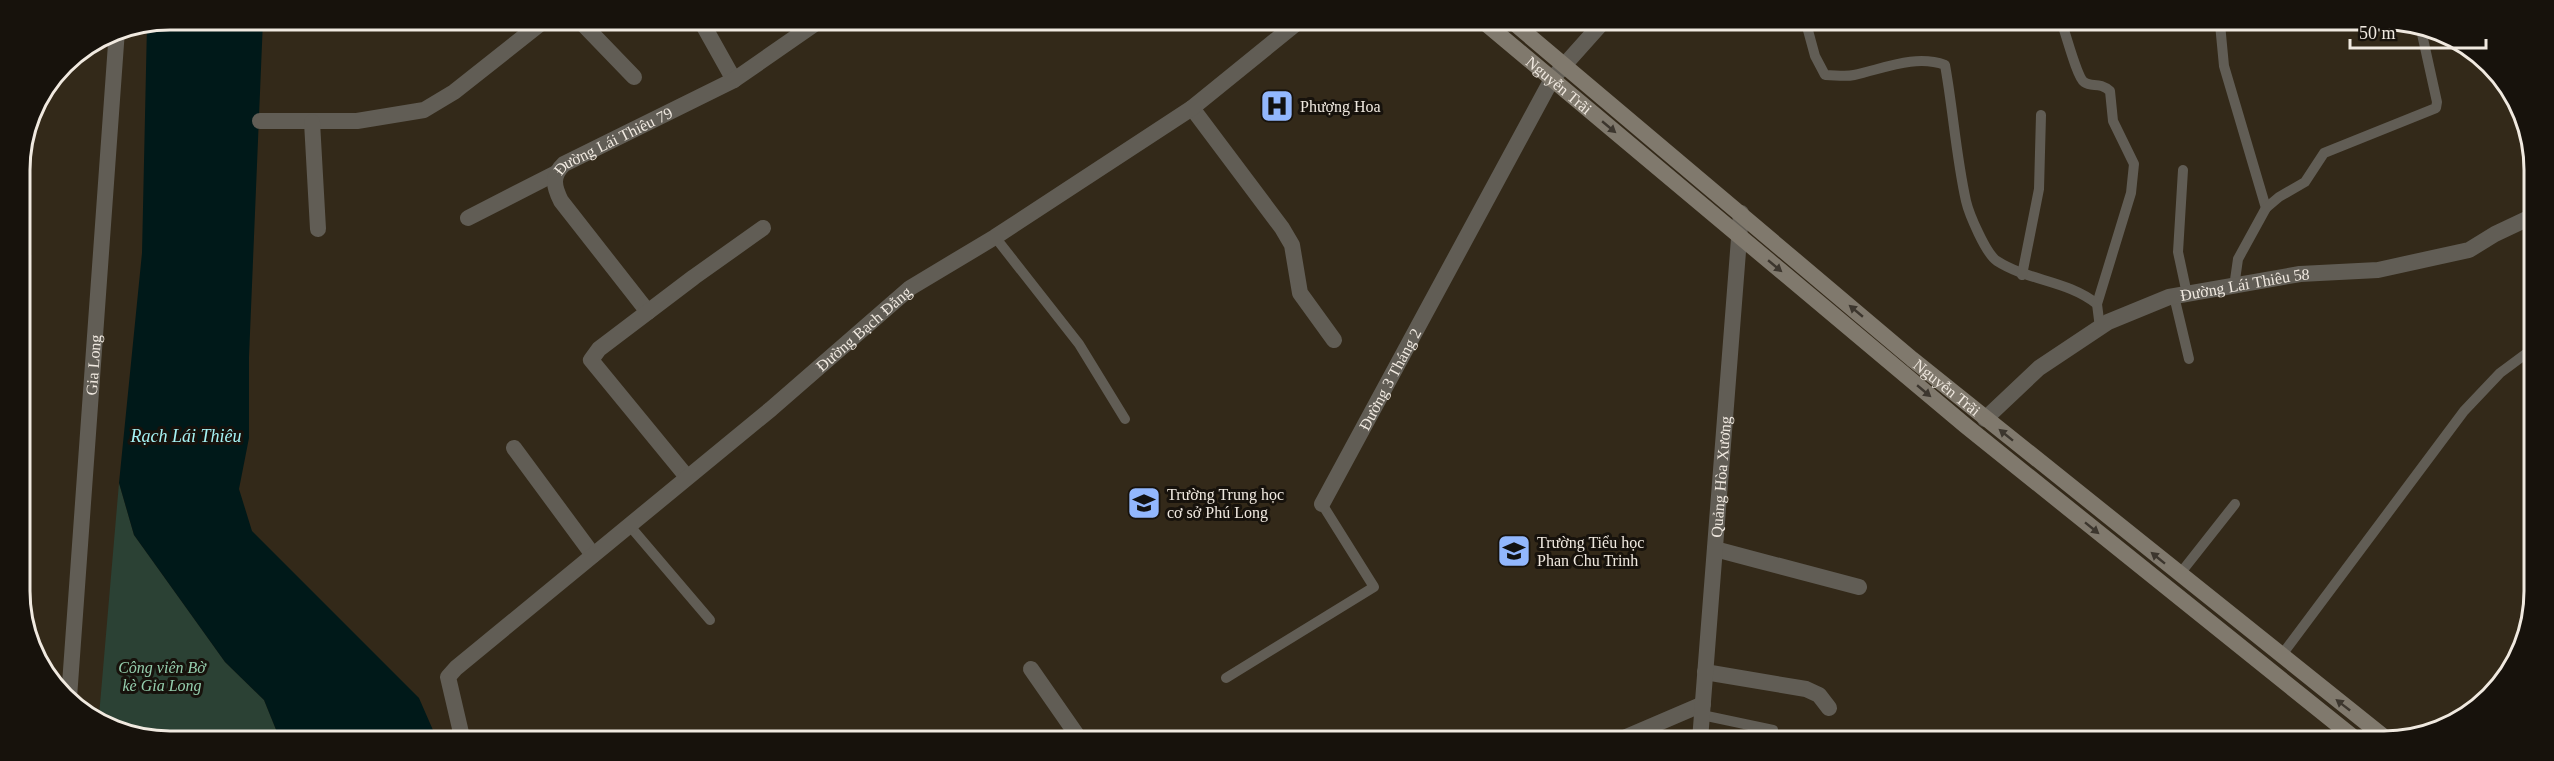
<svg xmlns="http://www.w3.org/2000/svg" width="2554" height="761" font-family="Georgia,serif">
	<rect width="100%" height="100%" fill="#332919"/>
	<path fill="#2b4134" d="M119,483L134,535L225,662L264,700L279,737L132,736L99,716Z"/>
	<path fill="#001919" d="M170,20H263L249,357V438L239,489L252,531L419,698L436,737H279L264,700L225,662L134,535L119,483L142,253L147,24Z"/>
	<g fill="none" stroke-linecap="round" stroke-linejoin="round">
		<g stroke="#615d55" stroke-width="10">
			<path d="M1806,23L1815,56L1825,75C1835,75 1845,77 1854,75C1883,69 1915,54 1945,65C1953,109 1956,156 1966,201C1969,214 1986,254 1997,261C2028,281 2067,280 2097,304"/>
			<path d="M1937,23V26"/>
			<path d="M2062,24C2066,34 2077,77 2084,82C2092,88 2099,81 2110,91L2113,121L2134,164L2131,193L2097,304L2100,328"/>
			<path d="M2220,24L2224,66L2266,208"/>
			<path d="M2183,170L2178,252L2187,294"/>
			<path d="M995,237L1079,344L1125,419"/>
			<path d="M2022,275L2039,189L2041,115"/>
			<path d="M2234,287L2238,259L2266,208L2279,197L2305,182L2324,153L2436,108L2437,102L2420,25"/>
			<path d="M2174,296L2189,359"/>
			<path d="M629,525L710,620"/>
			<path d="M2179,575L2235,504"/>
			<path d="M2281,656L2464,411L2500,373L2531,350"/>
			<path d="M1226,678L1374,587L1322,504"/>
			<path d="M1702,715L1773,730L1772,740"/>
		</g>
		<g stroke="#615d55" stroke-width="16">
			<path d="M579,20L634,77"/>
			<path d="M701,21L734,80"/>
			<path d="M1192,108L1282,228L1292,245L1300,293L1334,340"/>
			<path d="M260,121H357L424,110L454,92L545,20"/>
			<path d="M312,122L318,229"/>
			<path d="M468,218L556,173"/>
			<path id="s1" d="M648,312L561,201C554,187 551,176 564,164L734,80L819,21"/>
			<path id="s2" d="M1985,419L2039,368L2108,322L2169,297L2300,274L2378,270L2469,250L2495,234L2531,217"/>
			<path d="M514,448L593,555"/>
			<path d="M687,477L591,360L599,349L694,277L763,228"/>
			<path id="s3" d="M1322,504L1552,79"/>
			<path d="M1715,549L1859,587"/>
			<path d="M1031,669L1079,738"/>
			<path d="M1705,672L1806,689L1819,695L1829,708"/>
			<path id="s4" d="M462,737L448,677L456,668L771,409L910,288L995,237L1192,108L1298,22"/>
			<path d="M1619,740L1703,704"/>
			<path id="s5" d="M1700,740L1741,213"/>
		</g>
		<g stroke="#615d55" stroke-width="16">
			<path d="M1552,79L1602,23"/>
			<path id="s6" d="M69,698L117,30"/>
		</g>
		<g stroke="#80796d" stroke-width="16">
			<path id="s7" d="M1484,22L1966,426L2358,741"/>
			<path id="s8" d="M1514,23L1912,359L2389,741"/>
		</g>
	</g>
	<defs><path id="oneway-solid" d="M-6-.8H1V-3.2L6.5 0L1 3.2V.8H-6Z" transform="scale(1.5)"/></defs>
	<g fill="#3c362e">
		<use href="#oneway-solid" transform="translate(1609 127) rotate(40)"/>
		<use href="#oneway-solid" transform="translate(1775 266) rotate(40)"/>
		<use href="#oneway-solid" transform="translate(1856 311) rotate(-140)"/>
		<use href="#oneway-solid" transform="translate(1924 391) rotate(40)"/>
		<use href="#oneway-solid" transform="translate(2006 435) rotate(-141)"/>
		<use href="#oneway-solid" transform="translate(2092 528) rotate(39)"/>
		<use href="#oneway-solid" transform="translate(2158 558) rotate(-141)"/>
		<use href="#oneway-solid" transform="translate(2343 705) rotate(-142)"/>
	</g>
	<defs>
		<symbol id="hospital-square" viewBox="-11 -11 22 22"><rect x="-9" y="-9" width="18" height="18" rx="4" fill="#92b7fd" stroke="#17120c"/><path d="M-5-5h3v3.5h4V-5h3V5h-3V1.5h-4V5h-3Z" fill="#111"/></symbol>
		<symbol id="school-square" viewBox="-11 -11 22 22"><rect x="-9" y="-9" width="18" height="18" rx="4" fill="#92b7fd" stroke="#17120c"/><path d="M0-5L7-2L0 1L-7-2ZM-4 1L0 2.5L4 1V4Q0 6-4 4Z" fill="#111"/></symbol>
	</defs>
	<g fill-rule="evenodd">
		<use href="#hospital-square" x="1258" y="87" width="38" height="38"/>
		<use href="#school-square" x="1125" y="484" width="38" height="38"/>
		<use href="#school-square" x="1495" y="532" width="38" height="38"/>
	</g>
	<g text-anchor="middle" stroke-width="6" stroke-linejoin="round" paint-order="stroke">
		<g font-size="16" fill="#f0e9e0" stroke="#17120c">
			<text dy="6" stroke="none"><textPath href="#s7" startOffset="98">Nguyễn Trãi</textPath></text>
			<text dy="6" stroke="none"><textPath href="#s1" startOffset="236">Đường Lái Thiêu 79</textPath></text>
			<text dy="6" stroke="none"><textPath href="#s2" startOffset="300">Đường Lái Thiêu 58</textPath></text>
			<text dy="6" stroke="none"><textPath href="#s4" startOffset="604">Đường Bạch Đằng</textPath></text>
			<text dy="6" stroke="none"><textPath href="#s6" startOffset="334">Gia Long</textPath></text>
			<text dy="6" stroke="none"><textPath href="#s3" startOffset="142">Đường 3 Tháng 2</textPath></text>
			<text dy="6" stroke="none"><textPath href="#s8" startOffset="566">Nguyễn Trãi</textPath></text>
			<text dy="6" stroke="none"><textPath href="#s5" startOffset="264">Quảng Hòa Xương</textPath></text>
		</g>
		<g font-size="16" fill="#f0e9e0" stroke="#17120c" text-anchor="start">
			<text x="1300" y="112">Phượng Hoa</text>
			<text x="1167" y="500">Trường Trung học<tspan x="1167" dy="18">cơ sở Phú Long</tspan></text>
			<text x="1537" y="548">Trường Tiểu học<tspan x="1537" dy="18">Phan Chu Trinh</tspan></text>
		</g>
		<g font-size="16" font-style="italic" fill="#95cfae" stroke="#17120c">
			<text x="162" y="673">Công viên Bờ<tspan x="162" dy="18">kè Gia Long</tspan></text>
		</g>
		<g font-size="18" font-style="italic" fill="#a5f2f3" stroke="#17120c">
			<text x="186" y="442">Rạch Lái Thiêu</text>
		</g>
	</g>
	<path d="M0 0H2554V761H0ZM170 30H2384A140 140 0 0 1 2524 170V591A140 140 0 0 1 2384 731H170A140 140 0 0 1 30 591V170A140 140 0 0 1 170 30Z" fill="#17120c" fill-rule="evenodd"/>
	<path fill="none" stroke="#f0e9e0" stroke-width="3" d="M170 30H2384A140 140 0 0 1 2524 170V591A140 140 0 0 1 2384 731H170A140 140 0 0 1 30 591V170A140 140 0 0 1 170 30Z"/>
	<path d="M2350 39v9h136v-9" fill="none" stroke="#f0e9e0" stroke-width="3"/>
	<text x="2359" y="39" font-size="18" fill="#f0e9e0" stroke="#17120c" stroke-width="4.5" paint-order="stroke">50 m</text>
</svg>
